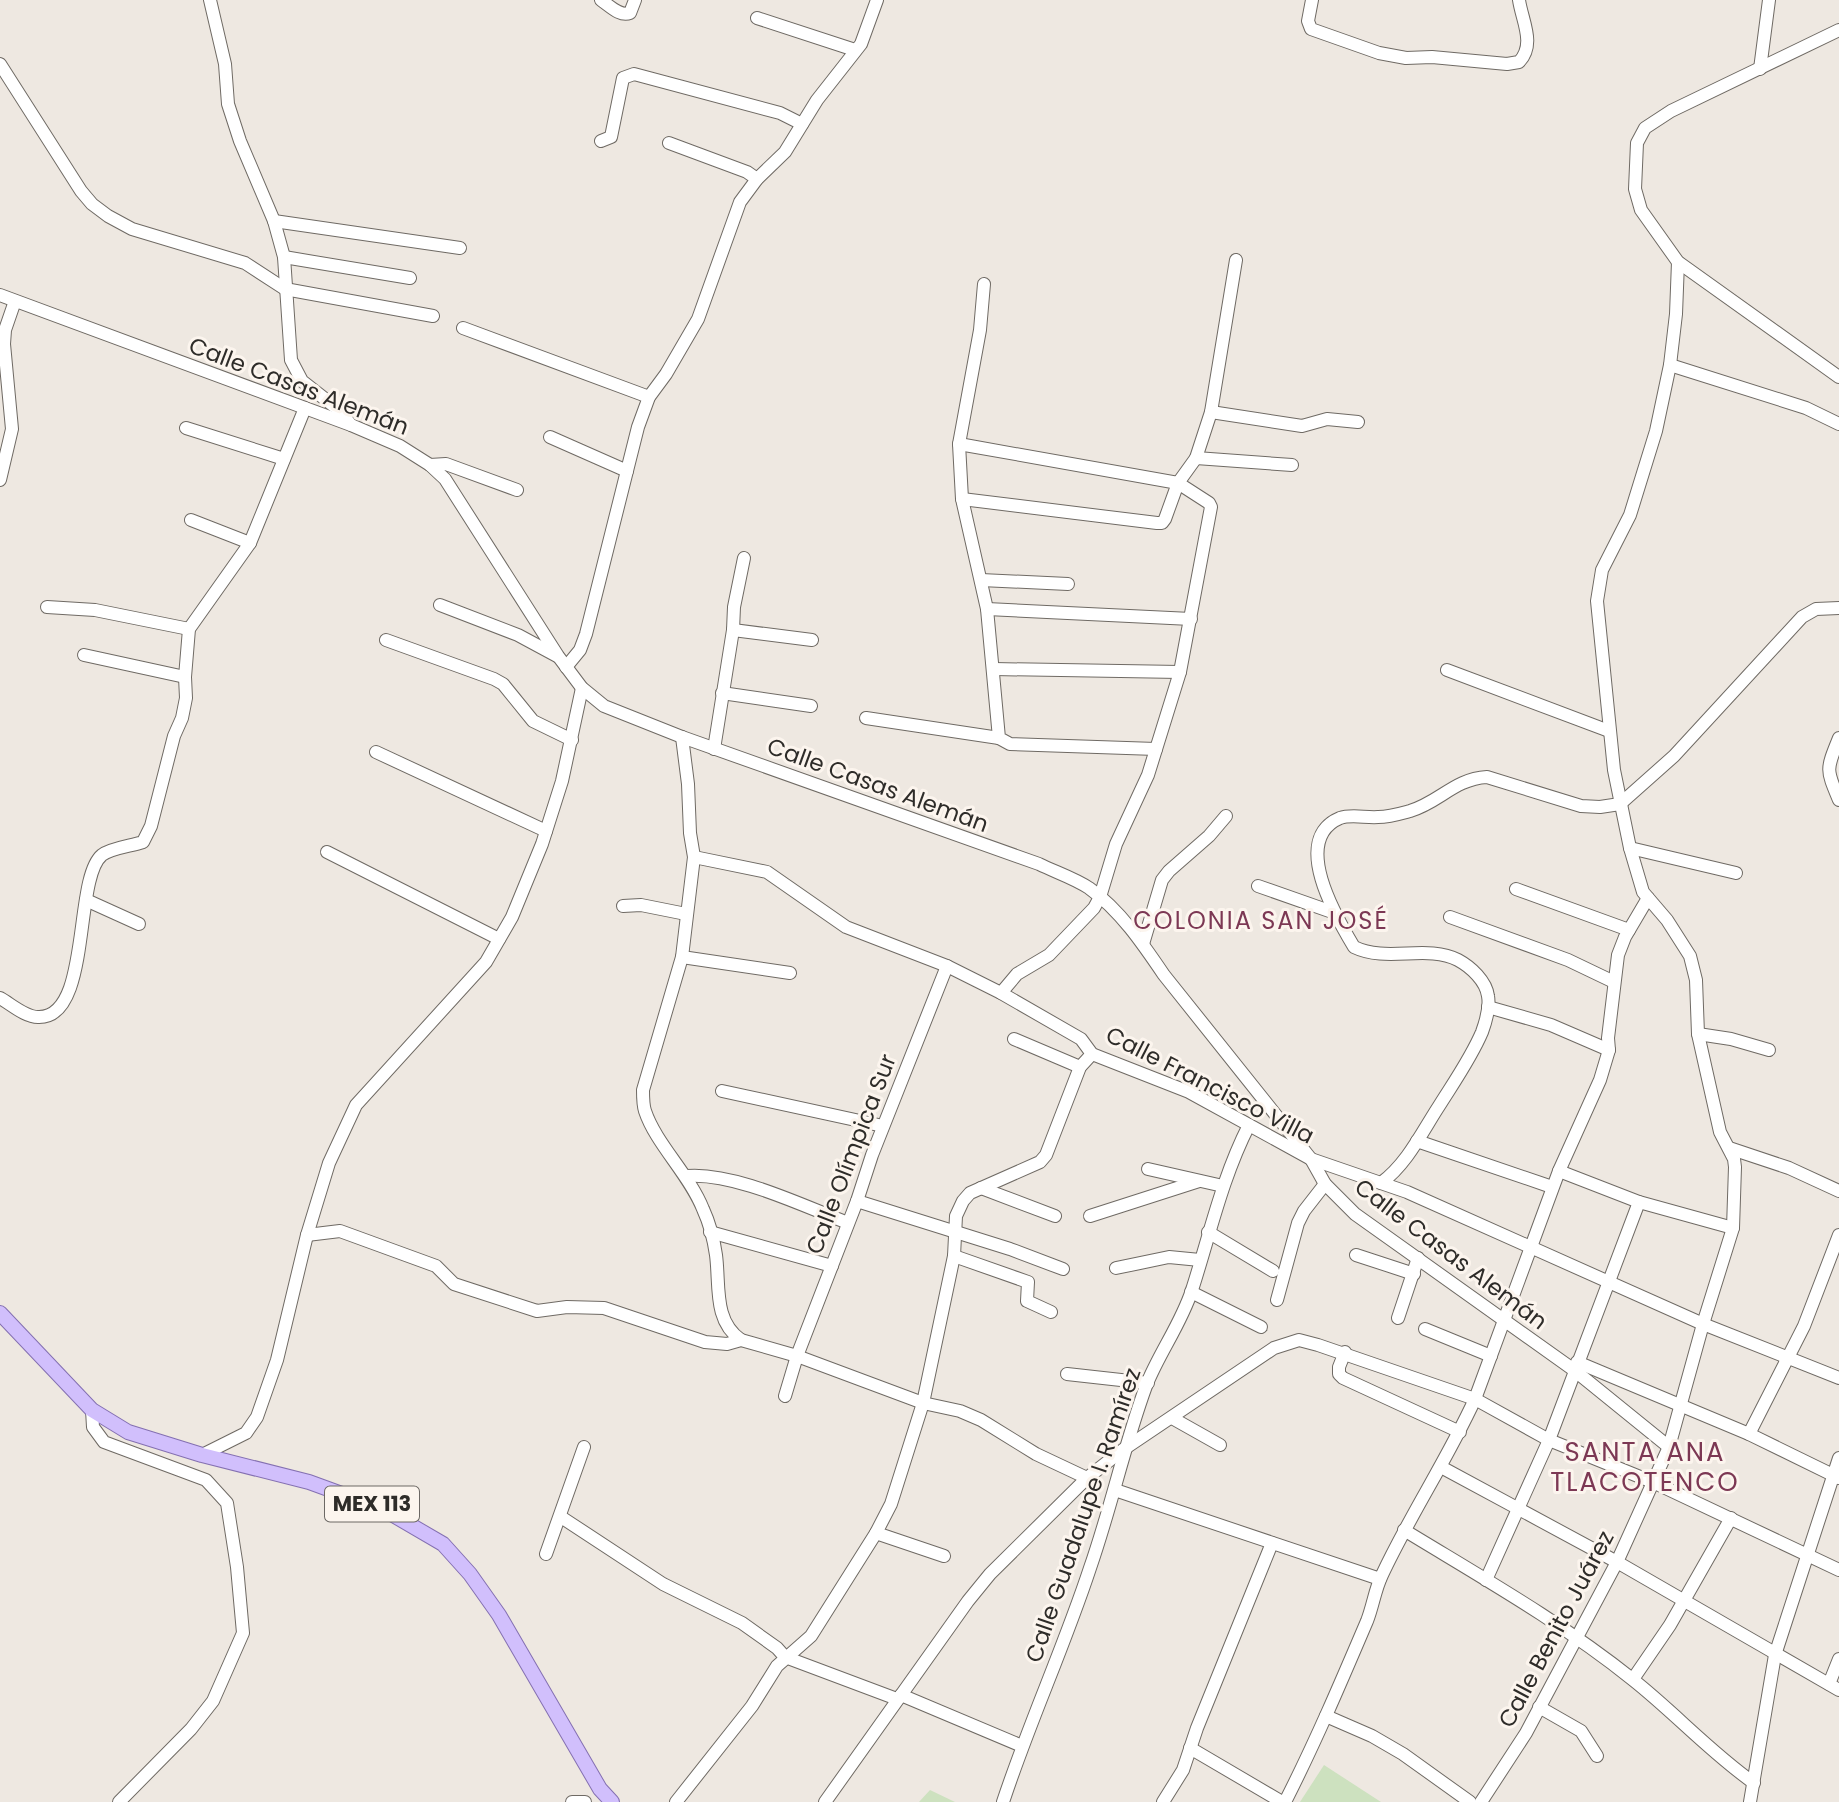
<svg xmlns="http://www.w3.org/2000/svg" width="1839" height="1802" font-family="Poppins,sans-serif">
	<rect width="100%" height="100%" fill="#eee8e1"/>
	<g fill="#cde1bf">
		<path d="M1324,1765L1381,1802H1300Z"/>
		<path d="M930,1790L955,1802H919Z"/>
	</g>
	<g fill="none" stroke-linecap="round" stroke-linejoin="round">
		<defs>
			<g id="minor">
				<path d="M210,0L225,64L228,104L240,141L274,221L284,257L291,360L302,381L339,410L351,425"/>
				<path d="M601,0C610,6 620,17 630,13L635,0"/>
				<path d="M1312,0L1308,21L1311,29L1379,53L1406,58L1432,57L1507,64L1519,62C1536,44 1522,21 1519,0"/>
				<path d="M757,18L855,50"/>
				<path d="M1839,30L1671,111L1645,128L1637,143L1635,189L1641,210L1678,262L1839,377"/>
				<path d="M0,64L81,191L92,204L108,216L132,229L245,263L285,289L433,316"/>
				<path d="M1760,69L1769,0"/>
				<path d="M601,141L611,137L623,78L634,74L780,113L802,124"/>
				<path d="M669,143L747,172L757,179"/>
				<path d="M274,221L460,248"/>
				<path d="M284,257L410,278"/>
				<path d="M984,284L980,330L959,444L962,499L987,609L999,738L1010,744L1156,749"/>
				<path d="M0,295L351,425L400,446L430,465L445,479L558,656L582,688L604,706L682,737L1039,864C1055,872 1074,878 1089,888C1120,910 1143,944 1164,975L1311,1159L1325,1184L1355,1214L1574,1370L1669,1447"/>
				<path d="M463,328L649,397"/>
				<path d="M1670,365L1806,408L1839,424"/>
				<path d="M1211,412L1302,426L1327,419L1358,422"/>
				<path d="M186,428L284,459"/>
				<path d="M550,437L627,471"/>
				<path d="M959,444L1178,483L1165,519L1162,523H1157L962,499"/>
				<path d="M1196,458L1292,465"/>
				<path d="M430,465L446,464L517,490"/>
				<path d="M0,480L12,429L4,344L5,330L15,301"/>
				<path d="M191,520L250,543"/>
				<path d="M981,580L1068,584"/>
				<path d="M440,605L518,635L557,656"/>
				<path d="M47,607L95,610L189,629"/>
				<path d="M987,609L1191,619"/>
				<path d="M733,630L812,640"/>
				<path d="M386,640L494,679L503,684L533,721L572,740"/>
				<path d="M84,655L185,677"/>
				<path d="M566,667L580,650L586,634L638,427L649,397L666,374L698,319L740,202L757,179L785,152L817,100L861,44L877,0"/>
				<path d="M994,669L1180,672"/>
				<path d="M1447,670L1609,731"/>
				<path d="M722,693L811,706"/>
				<path d="M866,718L999,738"/>
				<path d="M682,737L688,784L690,833L694,857L682,957L643,1090C643,1097 643,1105 645,1111C656,1144 689,1174 703,1209C709,1222 714,1241 716,1255C720,1285 713,1321 741,1340"/>
				<path d="M1839,738C1826,770 1826,769 1839,800"/>
				<path d="M714,749L733,630L734,607L744,558"/>
				<path d="M376,752L546,831"/>
				<path d="M1630,848L1736,873"/>
				<path d="M327,852L499,939"/>
				<path d="M694,857L767,872L846,927L947,966L1001,993L1081,1039L1092,1054L1189,1092L1311,1159L1407,1192L1703,1324L1839,1378"/>
				<path d="M1258,886L1335,913"/>
				<path d="M1516,889L1629,930"/>
				<path d="M86,900L139,924"/>
				<path d="M623,906L641,905L686,914"/>
				<path d="M1450,917L1568,960L1614,982"/>
				<path d="M1143,944L1162,880L1169,871L1209,836L1226,816"/>
				<path d="M682,957L790,973"/>
				<path d="M1001,993L1017,974L1049,955L1094,908L1100,897L1116,844L1148,775L1180,672L1211,507L1209,503L1178,483L1196,458L1211,412L1236,260"/>
				<path d="M0,998C11,1004 25,1017 38,1017C92,1019 73,879 102,855C111,848 131,846 143,842L151,826L174,736L182,718L186,698L185,677L189,629L250,543L305,408"/>
				<path d="M1488,1007L1551,1025L1609,1050"/>
				<path d="M1698,1034L1731,1039L1769,1050"/>
				<path d="M1014,1039L1080,1067"/>
				<path d="M722,1091L883,1126"/>
				<path d="M1417,1141L1552,1187"/>
				<path d="M1729,1148L1789,1168L1839,1191"/>
				<path d="M1148,1169L1223,1186"/>
				<path d="M1559,1171L1639,1202L1733,1228"/>
				<path d="M687,1176C734,1172 803,1206 848,1223"/>
				<path d="M1381,1183C1407,1164 1422,1132 1439,1106C1454,1082 1471,1058 1482,1032C1486,1021 1490,1007 1488,996C1486,981 1471,967 1458,960C1427,944 1387,963 1354,947C1336,917 1290,839 1340,818C1351,814 1366,818 1378,817C1389,817 1399,814 1410,811C1440,802 1454,779 1487,777L1581,806L1600,807L1620,804L1674,756L1802,617L1816,609L1839,608"/>
				<path d="M981,1188L1055,1216"/>
				<path d="M857,1201L1010,1249L1063,1269"/>
				<path d="M1090,1216L1199,1181"/>
				<path d="M710,1232L832,1266"/>
				<path d="M1208,1232L1273,1271"/>
				<path d="M307,1235L340,1231L436,1266L454,1284L537,1311L567,1307L604,1308L705,1342L727,1344L741,1340L797,1356L923,1403L960,1411L981,1420L1036,1454L1087,1478"/>
				<path d="M1356,1255L1414,1274"/>
				<path d="M954,1256L1028,1282L1027,1301L1051,1312"/>
				<path d="M1116,1268L1169,1257L1200,1260"/>
				<path d="M1191,1292L1261,1327"/>
				<path d="M1277,1300L1298,1223L1304,1211L1325,1184"/>
				<path d="M1398,1318L1418,1258"/>
				<path d="M1425,1329L1491,1356"/>
				<path d="M1345,1352L1339,1367V1374L1343,1378L1460,1432"/>
				<path d="M1577,1362L1749,1434L1839,1478"/>
				<path d="M1067,1374L1148,1383"/>
				<path d="M785,1396L797,1356L857,1201L872,1155L947,966"/>
				<path d="M92,1410L93,1427L104,1442L206,1480L227,1503L237,1567L243,1633L213,1701L191,1729L119,1802"/>
				<path d="M1172,1418L1220,1445"/>
				<path d="M1749,1434L1804,1326L1839,1235"/>
				<path d="M202,1455L246,1433L257,1417L277,1360L307,1235L329,1163L356,1105L486,962L512,917L542,844L562,781L582,688"/>
				<path d="M1441,1467L1617,1562L1839,1690"/>
				<path d="M1115,1490L1380,1579"/>
				<path d="M561,1517L663,1584L742,1623L777,1648L785,1657L897,1699"/>
				<path d="M1404,1530C1481,1577 1561,1622 1632,1679C1674,1712 1710,1752 1754,1783"/>
				<path d="M876,1533L944,1556"/>
				<path d="M546,1554L584,1447"/>
				<path d="M1486,1580L1549,1440L1639,1202"/>
				<path d="M1633,1679L1670,1625L1731,1518"/>
				<path d="M1829,1684L1839,1659"/>
				<path d="M901,1695L1022,1746"/>
				<path d="M1539,1707L1581,1731L1597,1756"/>
				<path d="M1326,1716L1372,1736L1403,1754L1470,1802"/>
				<path d="M1190,1748L1282,1802"/>
				<path d="M572,1802H585"/>
				<path d="M676,1802L752,1706L777,1666L811,1636L876,1533L891,1504L923,1403L954,1256L956,1216L963,1201L970,1193L1040,1162L1046,1155L1080,1067L1092,1054"/>
				<path d="M825,1802L968,1601L990,1574L1087,1478L1124,1449L1274,1348L1299,1340L1318,1345L1475,1399L1549,1440L1655,1483L1839,1570"/>
				<path d="M1003,1802C1029,1723 1064,1647 1090,1568C1111,1508 1124,1446 1146,1386C1159,1353 1181,1324 1192,1290C1210,1234 1222,1178 1249,1125"/>
				<path d="M1163,1802L1183,1770L1197,1728L1272,1543"/>
				<path d="M1285,1802C1315,1743 1341,1682 1367,1621C1373,1606 1375,1589 1382,1575C1410,1515 1447,1460 1475,1399L1559,1171L1600,1080L1609,1050L1608,1038L1618,955L1625,937L1648,898"/>
				<path d="M1481,1802L1526,1733L1617,1562L1669,1447L1703,1324L1733,1228L1735,1167L1734,1159L1720,1132L1698,1034L1696,980L1690,956L1667,920L1643,892L1630,848L1614,770L1597,601L1602,570L1630,515L1656,431L1670,365L1676,314L1678,262"/>
				<path d="M1750,1802L1775,1655L1839,1458"/>
			</g>
			<path id="major" d="M0,1313L92,1410L128,1432L202,1455L309,1482L383,1509L443,1544L470,1574L499,1615L600,1789L612,1802"/>
		</defs>
		<use href="#minor" stroke="#6f6a64" stroke-width="14"/>
		<use href="#major" stroke="#8470b1" stroke-width="16"/>
		<use href="#minor" stroke="#fff" stroke-width="12"/>
		<use href="#major" stroke="#d1bffc" stroke-width="14"/>
	</g>
	<g text-anchor="middle" stroke-width="6" stroke-linejoin="round" paint-order="stroke">
		<rect fill="#fcf5ee" stroke="#6c6864" stroke-width="2" x="325" y="1486.5" width="94" height="35" rx="5"/>
		<g font-size="21" font-weight="bold" fill="#2e2c29">
			<text x="372" y="1511">MEX 113</text>
		</g>
		<g font-size="23" fill="#2e2c29" stroke="#fcf5ee">
			<text transform="translate(299 386) rotate(21)" y="8">Calle Casas Alemán</text>
			<text transform="translate(878 785) rotate(20)" y="8">Calle Casas Alemán</text>
			<text transform="translate(1210 1085) rotate(27)" y="8">Calle Francisco Villa</text>
			<text transform="translate(851 1154) rotate(-69)" y="8">Calle Olímpica Sur</text>
			<text transform="translate(1451 1254) rotate(37)" y="8">Calle Casas Alemán</text>
			<text transform="translate(1083 1515) rotate(-71)" y="8">Calle Guadalupe I. Ramírez</text>
			<text transform="translate(1556 1629) rotate(-62)" y="8">Calle Benito Juárez</text>
		</g>
		<g font-size="24" letter-spacing="2" fill="#7c3854" stroke="#fcf5ee">
			<text x="1261" y="929">COLONIA SAN JOSÉ</text>
		</g>
		<g font-size="26" letter-spacing="2" fill="#7c3854" stroke="#fcf5ee">
			<text x="1645" y="1461">SANTA ANA<tspan x="1645" dy="30">TLACOTENCO</tspan></text>
		</g>
	</g>
</svg>
